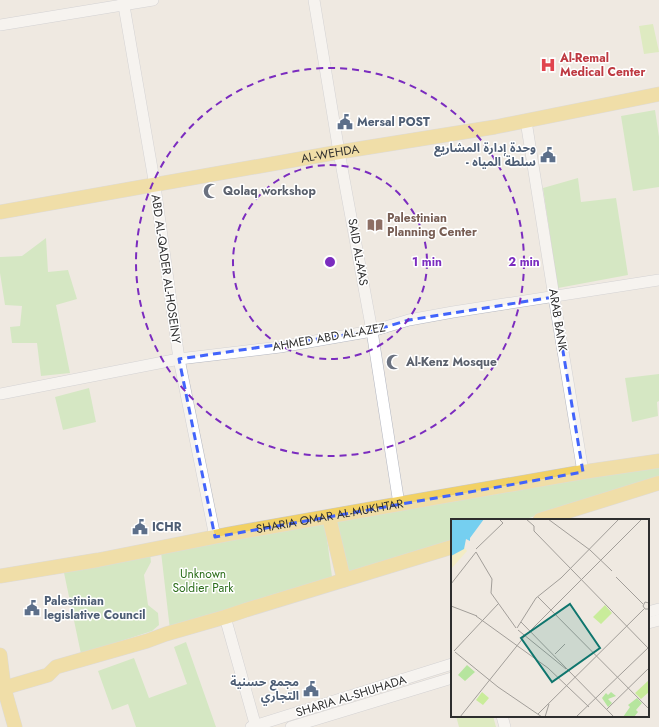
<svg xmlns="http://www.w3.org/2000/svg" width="659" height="727" font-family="Jost,'Noto Sans Arabic',sans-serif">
	<rect width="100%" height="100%" fill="#efe9e1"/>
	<g fill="#b6e59e">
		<path d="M655,110L659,137V187L633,191L621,116Z"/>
		<path d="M578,178L581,202L616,198L628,275L558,288L543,188Z"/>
		<path d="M46,238L48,272L68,270L77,299L56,305L70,373L41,376L37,343H12L10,327L20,326L22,306L5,305L0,273V257L22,256Z"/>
		<path d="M659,374V401L657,402L658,416L632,422L625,378Z"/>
		<path d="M89,388L96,422L63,430L55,397Z"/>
		<path d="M656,464L659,468V476L652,482L522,520H452V541L346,576L333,520Z"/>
		<path d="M325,523L332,577L170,630L161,552Z"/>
		<path d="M150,553L151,562L144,575L148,605L158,613L159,625L152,631L81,654L63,568Z"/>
		<path d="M186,642L216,727H136L128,704L112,710L98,671L134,658L149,698L187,684L174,647Z"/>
	</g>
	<g fill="#c9ec9a">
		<path d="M653,24L659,52L644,54L639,26Z"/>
		<path d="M456,716H493L496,727H459Z"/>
	</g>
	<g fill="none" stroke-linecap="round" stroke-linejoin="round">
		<defs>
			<g id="minor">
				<path d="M123,0L155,186L179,359L215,537"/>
				<path d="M314,0L339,152L372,331L399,504"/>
				<path d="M0,25L153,0"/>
				<path d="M526,121L554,297L583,472"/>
				<path d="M0,394L179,359L280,347L372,331L409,320L453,312L659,280"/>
				<path d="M648,612L659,609"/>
				<path d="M225,617L256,727"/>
				<path d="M648,623L659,620"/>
				<path d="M502,716L505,727"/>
				<path d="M251,727L452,664"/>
				<path d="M291,727L452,678"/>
			</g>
			<g id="major">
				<path id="s1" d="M0,212L339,152L495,127L659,94"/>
				<path d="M329,517L344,580"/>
				<path d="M540,520L659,483"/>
				<path id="s2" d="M0,576L98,560L229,534L399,504L583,472L659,461"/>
				<path d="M0,655L4,688L15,727"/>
				<path d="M0,689L48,675L56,667L147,641L166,634L225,617L246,610L452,547"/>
			</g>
		</defs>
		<use href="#minor" stroke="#b4b7c1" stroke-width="12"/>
		<use href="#major" stroke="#c9c9c9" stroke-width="15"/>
		<use href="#minor" stroke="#fff" stroke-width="11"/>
		<use href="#major" stroke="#f2d163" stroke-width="14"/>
	</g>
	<path d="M0 0H659V727H0ZM554,297L583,472L215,537L179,359L372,331L409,320Z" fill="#efe9e1" fill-opacity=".55" fill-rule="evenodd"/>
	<path fill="none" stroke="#4264fb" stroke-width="3" stroke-dasharray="8 5" stroke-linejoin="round" d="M554,297L583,472L215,537L179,359L372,331L409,320Z"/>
	<g fill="none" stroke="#7b2cbf" stroke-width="2" stroke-dasharray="7 5">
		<circle cx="330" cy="262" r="97"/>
		<circle cx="330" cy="262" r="194"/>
	</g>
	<defs>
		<symbol id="hospital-bare" viewBox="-9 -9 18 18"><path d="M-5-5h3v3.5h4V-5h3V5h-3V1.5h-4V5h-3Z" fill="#e0444e" stroke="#fff" stroke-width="2.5" paint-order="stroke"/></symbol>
		<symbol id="civic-bare" viewBox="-9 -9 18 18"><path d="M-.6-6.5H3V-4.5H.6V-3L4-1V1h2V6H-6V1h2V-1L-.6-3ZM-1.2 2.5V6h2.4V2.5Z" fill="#5c6f8a" stroke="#fff" stroke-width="2.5" paint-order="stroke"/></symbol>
		<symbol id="mosque-bare" viewBox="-9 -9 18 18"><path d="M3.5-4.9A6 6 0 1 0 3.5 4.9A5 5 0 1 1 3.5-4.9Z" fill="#6b7280" stroke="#fff" stroke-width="2.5" paint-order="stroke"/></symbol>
		<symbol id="library-bare" viewBox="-9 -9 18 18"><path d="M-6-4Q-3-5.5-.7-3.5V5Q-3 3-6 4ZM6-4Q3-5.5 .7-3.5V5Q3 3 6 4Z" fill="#8d6e63" stroke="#fff" stroke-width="2.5" paint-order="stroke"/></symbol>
	</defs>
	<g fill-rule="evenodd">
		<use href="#hospital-bare" x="537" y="54" width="22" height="22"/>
		<use href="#civic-bare" x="334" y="111" width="22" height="22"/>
		<use href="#civic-bare" x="537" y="144" width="22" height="22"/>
		<use href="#mosque-bare" x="200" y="180" width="22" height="22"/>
		<use href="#library-bare" x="364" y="214" width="22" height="22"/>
		<use href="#mosque-bare" x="383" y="351" width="22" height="22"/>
		<use href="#civic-bare" x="129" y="516" width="22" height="22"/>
		<use href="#civic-bare" x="21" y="597" width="22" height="22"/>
		<use href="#civic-bare" x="300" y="678" width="22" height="22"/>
	</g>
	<g text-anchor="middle" stroke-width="3" stroke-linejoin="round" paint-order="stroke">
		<g font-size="12" font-weight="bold" fill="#be3a42" stroke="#fff" text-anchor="start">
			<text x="560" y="62">Al-Remal<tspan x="560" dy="14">Medical Center</tspan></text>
		</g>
		<g font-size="12" font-weight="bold" fill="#4e5e75" stroke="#fff" text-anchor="start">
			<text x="357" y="126">Mersal POST</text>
			<text x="536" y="152" text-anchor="end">وحدة إدارة المشاريع<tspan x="536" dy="14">- سلطة المياه</tspan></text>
			<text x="152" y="531">ICHR</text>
			<text x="44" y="605">Palestinian<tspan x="44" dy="14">legislative Council</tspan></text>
			<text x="299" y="686" text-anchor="end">مجمع حسنية<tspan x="299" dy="14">التجاري</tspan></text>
		</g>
		<g font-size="12" fill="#2e2e2e" stroke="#fff">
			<text dy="4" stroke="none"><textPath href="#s1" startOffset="335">AL-WEHDA</textPath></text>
			<text transform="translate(358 252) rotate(80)" y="4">SAID AL-A'AS</text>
			<text transform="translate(166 269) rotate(82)" y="4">ABD AL-QADER AL-HOSEINY</text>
			<text transform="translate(558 320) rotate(81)" y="4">ARAB BANK</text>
			<text transform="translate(329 337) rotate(-10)" y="4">AHMED ABD AL-AZEZ</text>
			<text dy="4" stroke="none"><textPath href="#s2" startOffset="335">SHARIA OMAR AL-MUKHTAR</textPath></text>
			<text transform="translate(351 696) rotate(-17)" y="4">SHARIA AL-SHUHADA</text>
		</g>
		<g font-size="12" font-weight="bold" fill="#5b616d" stroke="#fff" text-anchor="start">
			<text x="223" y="195">Qolaq workshop</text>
			<text x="406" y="366">Al-Kenz Mosque</text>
		</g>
		<g font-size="12" font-weight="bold" fill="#785e54" stroke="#fff" text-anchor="start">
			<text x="387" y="222">Palestinian<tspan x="387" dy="14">Planning Center</tspan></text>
		</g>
		<g font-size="12" fill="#2c6e1b" stroke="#fff">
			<text x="203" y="578">Unknown<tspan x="203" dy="14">Soldier Park</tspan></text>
		</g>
	</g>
	<g transform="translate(451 519)">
		<rect width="198" height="198" fill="#efe9e1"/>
		<path d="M16,146L24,153L14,162L7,156ZM160,173L165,177L157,180L161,184L157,188L151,179L155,174L157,176ZM186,179L191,184L185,191L187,193L183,198H172L179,188L177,186Z" fill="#b6e59e"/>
		<path d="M13,28L16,32L0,50V37Z" fill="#f3ecc5"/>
		<path d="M154,86L161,94L150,105L142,98ZM198,161V173L190,180L184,174ZM31,173L38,179L32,186L25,181Z" fill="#c9ec9a"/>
		<path d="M0,0H33L19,19V22L15,20L13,30L0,37Z" fill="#75cff0"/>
		<path fill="none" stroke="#a29e99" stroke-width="1" d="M75,0L83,7V12M97,0L139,31L161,52M83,12L198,130M25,30L52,4L48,0M165,58L192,85M0,65L25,33L41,60L40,74L65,109M87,78L198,190M198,84L194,83L192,87L194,90H198M0,87L26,97M25,97L97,149L138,188M70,103L163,198M66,109L85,79L110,59L168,0M67,111L115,150M3,132L47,85M4,133L47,168L91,198M104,135L114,125M156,190L198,149M87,195L193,90M9,198L73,118L191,0M94,198L98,185M125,198L198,128"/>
		<path fill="#0f766e" fill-opacity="0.15" stroke="#0f766e" stroke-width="2" d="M119,85L149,129L101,163L70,119Z"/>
		<rect width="198" height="198" fill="none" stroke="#2e2e2e" stroke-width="2"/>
	</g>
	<circle cx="330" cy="262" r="6" fill="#7b2cbf" stroke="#fff" stroke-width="2"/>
	<g font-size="12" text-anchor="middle" font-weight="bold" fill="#7b2cbf" stroke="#fff" stroke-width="3" stroke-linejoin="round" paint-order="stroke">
		<text x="427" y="266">1 min</text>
		<text x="524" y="266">2 min</text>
	</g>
</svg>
